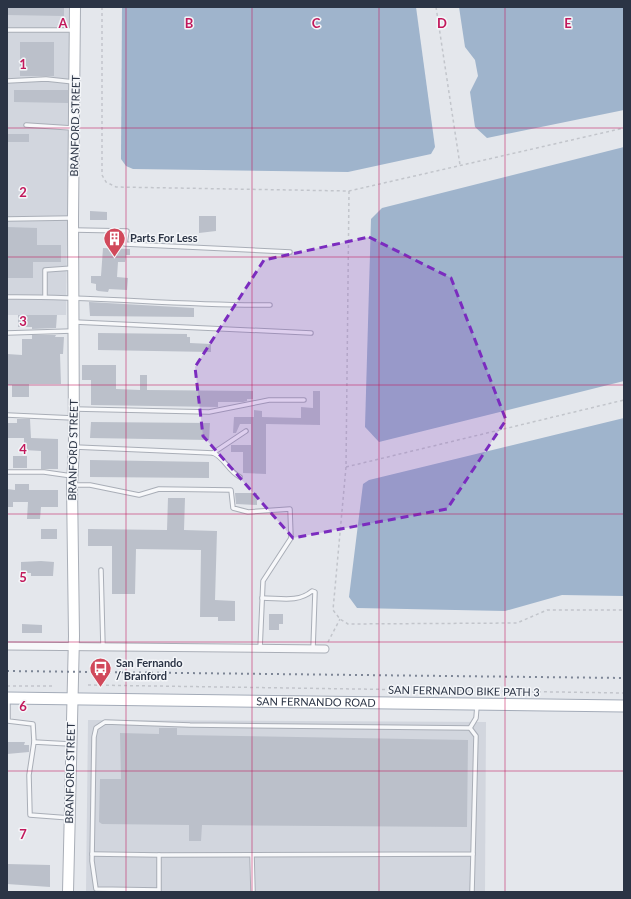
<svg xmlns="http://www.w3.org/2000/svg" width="631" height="899" font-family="Lato,sans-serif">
	<rect width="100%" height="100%" fill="#e4e7ec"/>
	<g fill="#d2d6de">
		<path d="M7,7H70L66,315H7Z"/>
		<path d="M88,720L486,722L485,892H86Z"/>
	</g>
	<g fill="#9fb4cc">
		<path d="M122,7H416L435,147L431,154L348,172L133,169L126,166L121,159Z"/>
		<path d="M459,7H624V110L487,138L475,127L470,92L478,76L475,60L465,47Z"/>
		<path d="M624,147V381L379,442L365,427L371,219L382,208Z"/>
		<path d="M624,418V596L562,595L505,611L357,608L349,597L363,484L369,480Z"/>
	</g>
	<g fill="#bbc0ca">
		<path d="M7,7H64V16L7,15Z"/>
		<rect x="20" y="42" width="34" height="34"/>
		<path d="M14,90H68V103L14,102Z"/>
		<rect x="7" y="134" width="22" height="8"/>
		<path d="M90,211L107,212V220H90Z"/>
		<path d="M199,216H216V231L199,233Z"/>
		<path d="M7,227L37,228V245H61V262H33V278H7Z"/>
		<path d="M103,248L130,249V255H126L125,262H118L117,277L128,278L127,290L109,289L108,292L98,291L96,290V284L91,283V276H101Z"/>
		<path d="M89,302L194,308V317L90,316Z"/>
		<path d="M18,315H57L56,328L32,329V327H18Z"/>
		<path d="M98,333L187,334V337H190V343L211,344V352L98,350Z"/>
		<path d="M32,335H56L55,337H64L63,354H60L61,384H29V397H12V385H7V354L22,355V339H32Z"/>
		<path d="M82,365H116V389L140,390V375H147V390L253,391V399H247V401L243,402H218V407L91,405V380H82Z"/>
		<path d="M313,391H320V425L266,424V474L243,473V452H231V445H251V424H240L236,433H233L234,417H254V410L262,411V417L301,418V407L313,408Z"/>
		<path d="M17,419H30L31,438L58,439V469H41V451L24,450V438H7V423H17Z"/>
		<path d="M91,422L210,423L209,440L90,438Z"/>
		<rect x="13" y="456" width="14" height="12"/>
		<path d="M90,460L209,462V478L90,477Z"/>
		<path d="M15,484H29V490H58V507H41L40,519H27L28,502H13V507H7V489L15,490Z"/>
		<path d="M235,493H257V505L236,504Z"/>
		<path d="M168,498H185L184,530L217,531L215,600L235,601V621H218V617H200L201,550L136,549L135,594H112V546H88V529L167,530Z"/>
		<rect x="41" y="529" width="16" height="10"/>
		<path d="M41,561L54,562L53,576H31V573H21V562Z"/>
		<path d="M269,614H283V624H279V630H269Z"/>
		<path d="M22,624L42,625V633H22Z"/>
		<path d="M159,728H177V735L468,740L467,827L202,825L201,841H189V825L102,824L99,822L100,779H121L120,733L159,734Z"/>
		<path d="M7,742H25L24,745H29V752L7,754Z"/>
		<path d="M7,864L50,865V887L7,884Z"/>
	</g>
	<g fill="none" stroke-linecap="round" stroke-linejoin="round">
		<defs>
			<g id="lane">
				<path d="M7,30H74"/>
				<path d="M7,81L46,79L74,82"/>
				<path d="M26,125L72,128"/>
				<path d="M7,219L72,218"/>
				<path d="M75,230L127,231L125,244L290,252"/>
				<path d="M7,297C95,296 182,306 270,305"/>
				<path d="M45,297V270L73,268"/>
				<path d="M75,322L311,333"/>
				<path d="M7,333L72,331"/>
				<path d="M75,409L209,412L269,400H304"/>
				<path d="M7,415L73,418"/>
				<path d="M75,447L213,453C224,457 228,471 240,477"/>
				<path d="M213,453L246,431"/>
				<path d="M7,472H44L72,476"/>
				<path d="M74,485H90L139,495L159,489L231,490L233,508L248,512L290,509L291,538L263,581L260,649"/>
				<path d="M101,570L103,647"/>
				<path d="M262,598C280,598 298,603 312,591L315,592L313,649"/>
				<path d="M8,699V721L33,724L34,742"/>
				<path d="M470,728L476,718L477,706"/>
				<path d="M70,818L30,815L29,775L34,742L70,744"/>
				<path d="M92,854L159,855"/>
				<path d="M252,855L253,892"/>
				<path d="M159,892V855L473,854L476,736L470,728L190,725L105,722L96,728L94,737L92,861L96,889L159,890"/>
				<path d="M472,892L473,854"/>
			</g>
			<path id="street" d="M7,646L325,649"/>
			<path id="secondary" d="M68,892L74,636L72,485L74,447L73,218L75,7"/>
			<g id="primary">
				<path id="s1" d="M7,698L624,706"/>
			</g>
		</defs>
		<use href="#lane" stroke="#a9aeb7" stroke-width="5.5"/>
		<use href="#street" stroke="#a9aeb7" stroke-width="9"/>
		<use href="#secondary" stroke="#a9aeb7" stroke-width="12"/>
		<use href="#primary" stroke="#a3abb8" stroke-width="13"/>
		<g stroke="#c2c5cb" stroke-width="1.5" stroke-dasharray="3 3" stroke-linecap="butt">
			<path d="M102,7V175L106,182L116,187L349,191L624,128"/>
			<path d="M436,7L460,165"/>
			<path d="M349,191L346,467L333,610L340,619L348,624L517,623L547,610H624"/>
			<path d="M346,467L624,400"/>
			<path d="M328,642L340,619"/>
			<path d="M88,685L624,693"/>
			<path d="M7,686H54"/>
		</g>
		<use href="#lane" stroke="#f7f8fa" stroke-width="3.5"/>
		<use href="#street" stroke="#f7f8fa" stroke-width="7"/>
		<use href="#secondary" stroke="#fff" stroke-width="10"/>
		<use href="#primary" stroke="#fff" stroke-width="11"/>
		<path stroke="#7d8696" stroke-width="2" stroke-dasharray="2 4" stroke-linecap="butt" d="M7,671L624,678"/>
	</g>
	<path fill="#7b2cbf" fill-opacity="0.2" stroke="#7b2cbf" stroke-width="3" stroke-dasharray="8 5" stroke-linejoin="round" d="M369,237L451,278L506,420L447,509L293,538L203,436L195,367L264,260Z"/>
	<path fill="none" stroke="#c2185b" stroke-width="1" stroke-opacity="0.55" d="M126,7V892M252,7V892M379,7V892M505,7V892M7,128H624M7,257H624M7,385H624M7,514H624M7,642H624M7,771H624"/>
	<defs>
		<symbol id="building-pin" viewBox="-11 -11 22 30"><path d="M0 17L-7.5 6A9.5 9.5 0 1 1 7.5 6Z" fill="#d1495b" stroke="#f4f6f9"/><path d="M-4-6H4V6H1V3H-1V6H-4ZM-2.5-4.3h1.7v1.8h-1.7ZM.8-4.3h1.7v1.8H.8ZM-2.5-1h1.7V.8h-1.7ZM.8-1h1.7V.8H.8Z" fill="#fff"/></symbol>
		<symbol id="bus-pin" viewBox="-11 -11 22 30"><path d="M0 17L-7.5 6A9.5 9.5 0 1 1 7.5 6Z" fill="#d1495b" stroke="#f4f6f9"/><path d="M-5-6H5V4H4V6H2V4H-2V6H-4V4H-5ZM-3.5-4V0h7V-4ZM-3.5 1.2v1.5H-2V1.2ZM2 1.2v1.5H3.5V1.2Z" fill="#fff"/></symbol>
	</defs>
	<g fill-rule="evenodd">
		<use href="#building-pin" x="102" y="226" width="25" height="34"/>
		<use href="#bus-pin" x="88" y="656" width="25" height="34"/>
	</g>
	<g text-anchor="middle" stroke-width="3" stroke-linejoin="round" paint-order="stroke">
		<g font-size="11" fill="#2b3445" stroke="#f4f6f9">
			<text transform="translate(75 126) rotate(-89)" y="4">BRANFORD STREET</text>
			<text transform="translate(73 450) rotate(-89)" y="4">BRANFORD STREET</text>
			<text transform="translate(464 691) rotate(1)" y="4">SAN FERNANDO BIKE PATH 3</text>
			<text dy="4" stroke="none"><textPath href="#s1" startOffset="309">SAN FERNANDO ROAD</textPath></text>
			<text transform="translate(70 773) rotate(-89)" y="4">BRANFORD STREET</text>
		</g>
		<g font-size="11" font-weight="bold" fill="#2b3445" stroke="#f4f6f9" text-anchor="start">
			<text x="130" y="242">Parts For Less</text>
			<text x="116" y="667">San Fernando<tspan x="116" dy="13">/ Branford</tspan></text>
		</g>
	</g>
	<g font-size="13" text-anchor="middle" font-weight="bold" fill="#c2185b" stroke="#f4f6f9" stroke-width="3" stroke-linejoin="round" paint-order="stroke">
		<text x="63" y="28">A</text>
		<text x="189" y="28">B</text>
		<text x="316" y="28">C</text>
		<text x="442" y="28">D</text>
		<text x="568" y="28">E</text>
		<text x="23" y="69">1</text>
		<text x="23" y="197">2</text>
		<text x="23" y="326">3</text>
		<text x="23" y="454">4</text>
		<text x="23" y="582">5</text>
		<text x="23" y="711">6</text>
		<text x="23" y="839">7</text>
	</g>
	<rect width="631" height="899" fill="none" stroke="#2b3445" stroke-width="16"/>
</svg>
